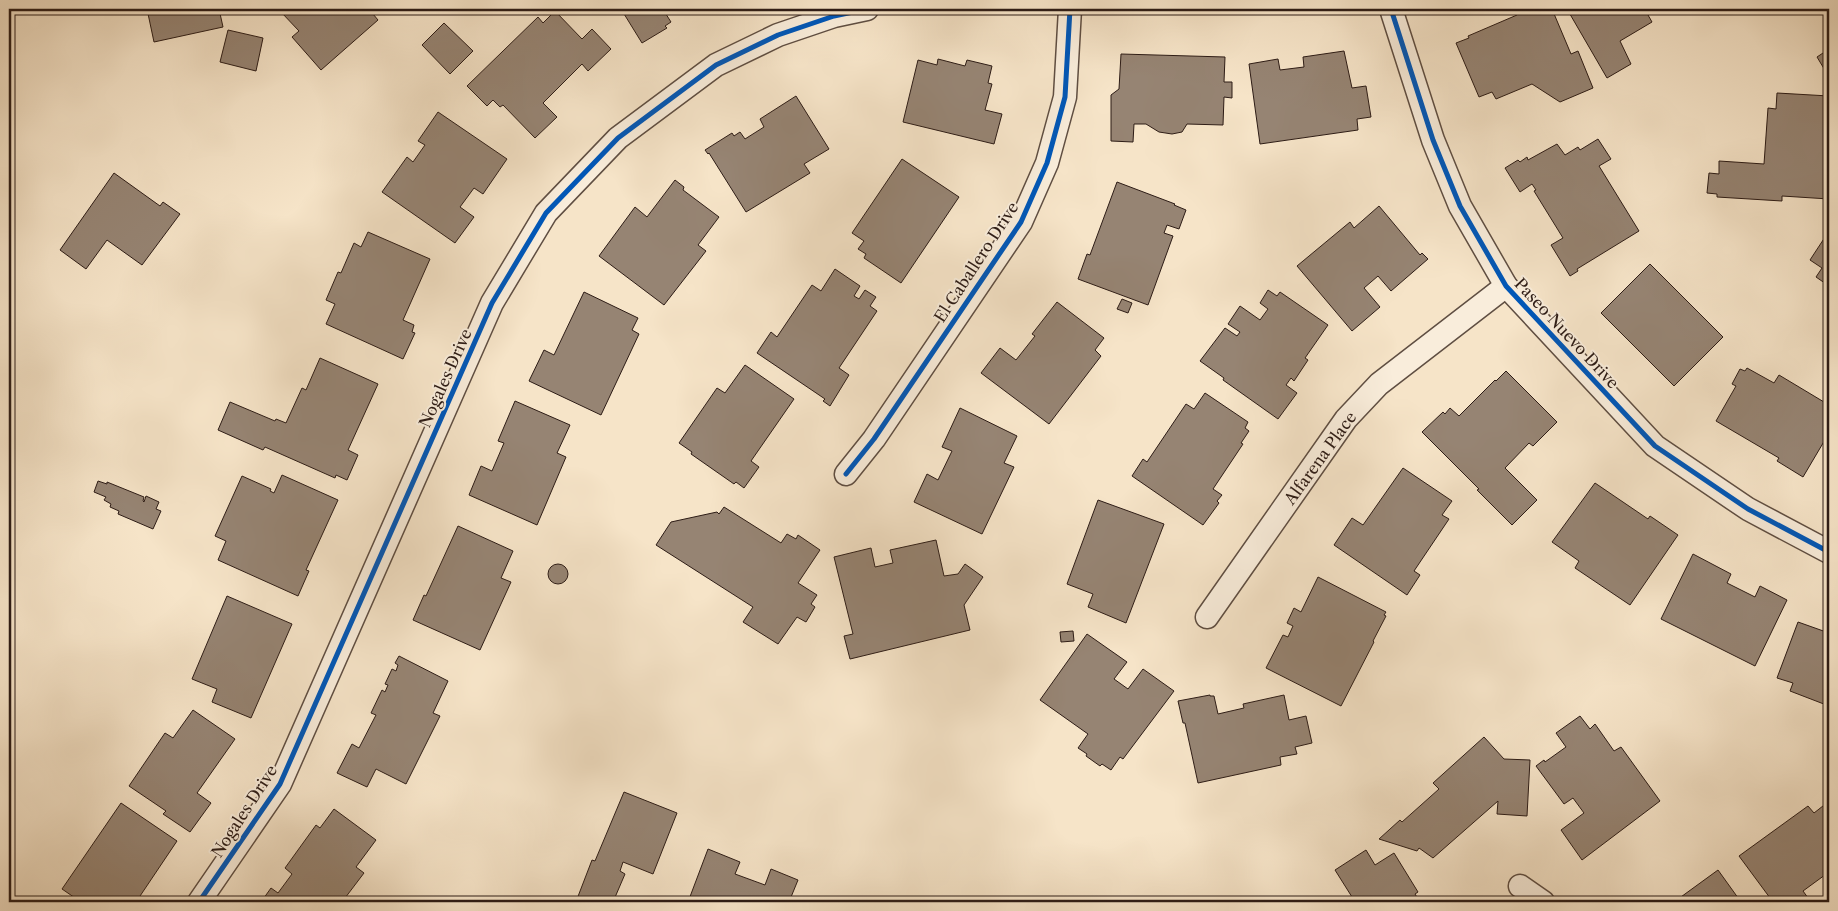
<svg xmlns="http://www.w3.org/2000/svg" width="1838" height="911" font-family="'Libre Caslon Text',serif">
	<rect width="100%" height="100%" fill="#f6e4c8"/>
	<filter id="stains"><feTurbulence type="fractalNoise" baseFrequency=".004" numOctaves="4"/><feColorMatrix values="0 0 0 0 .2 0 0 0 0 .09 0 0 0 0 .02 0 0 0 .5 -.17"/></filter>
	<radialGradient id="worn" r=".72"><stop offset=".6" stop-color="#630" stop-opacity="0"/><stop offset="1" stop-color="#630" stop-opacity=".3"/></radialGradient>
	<g fill="#968473" stroke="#2d1c16">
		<path d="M147,9H219L223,27L154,42Z"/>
		<path d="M284,9H379L373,14L378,20L321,70L292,37L299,31L281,12Z"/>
		<path d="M621,9H669L664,11L671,22L665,26L667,28L642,43Z"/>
		<path d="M1515,9H1552L1571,54L1578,51L1593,88L1560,102L1532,84L1496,99L1492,92L1479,97L1456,43L1469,38L1468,36L1517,15Z"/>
		<path d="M1567,9H1660L1648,15L1652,22L1620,41L1631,64L1607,78Z"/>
		<path d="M555,11L582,39L592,29L611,49L588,71L582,64L543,103L557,117L535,138L503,105L500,107L493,100L487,106L467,86L538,17L543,23Z"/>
		<path d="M444,23L473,51L450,74L422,45Z"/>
		<path d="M228,30L263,38L256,71L220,62Z"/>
		<path d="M1829,49V77L1817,57Z"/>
		<path d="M1344,51L1352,88L1366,86L1371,117L1357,119L1358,130L1260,144L1249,64L1278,59L1280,70L1304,67L1303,57Z"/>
		<path d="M1121,54L1225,57L1224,82H1232V98L1224,97L1223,125L1187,124L1182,132L1172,134L1159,132L1146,124H1134L1133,142L1111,141V95L1119,89Z"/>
		<path d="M938,59L965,66L967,60L992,66L988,83L992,84L985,110L1002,114L994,144L903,122L918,60L937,65Z"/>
		<path d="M1777,93L1829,96V199L1782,196V201L1717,197V194L1707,193L1709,173L1719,174V161L1764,164L1768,108L1776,109Z"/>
		<path d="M796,96L829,149L804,164L810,173L746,212L709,153L708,154L705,150L732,133L734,136L740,132L745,139L764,127L760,119Z"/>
		<path d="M438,112L507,159L483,194L474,188L460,207L474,217L455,243L382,192L407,157L413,162L425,145L418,141Z"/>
		<path d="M1598,139L1611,159L1599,166L1639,231L1577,269L1578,271L1570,276L1551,245L1563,238L1534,191L1536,190L1532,184L1520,192L1505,168L1518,160L1520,162L1527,157L1528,160L1557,144L1565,155L1578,147L1580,150Z"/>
		<path d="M902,159L959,197L901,283L864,258L866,254L858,249L864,241L852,233Z"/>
		<path d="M114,173L160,206L163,202L180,214L142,265L107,240L86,269L60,250Z"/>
		<path d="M675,180L684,187L683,190L719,217L698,245L706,251L664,305L599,256L635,207L647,217Z"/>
		<path d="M1117,182L1175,204L1174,205L1186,210L1179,229L1167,225L1164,233L1173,236L1148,305L1078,279L1087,254L1090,255Z"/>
		<path d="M1379,206L1420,255L1422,253L1428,259L1391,291L1378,276L1364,288L1380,307L1352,331L1297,266L1350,222L1354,228Z"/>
		<path d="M1829,231V286L1816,277L1822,268L1810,260Z"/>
		<path d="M368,232L430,259L403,320L414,325L412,332L415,333L403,359L326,324L335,304L326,300L338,272L341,273L354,243L361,247Z"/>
		<path d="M1650,264L1723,337L1674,386L1601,313Z"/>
		<path d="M835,269L860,286L854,296L859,299L865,290L876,297L870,306L877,311L839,368L849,375L830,406L823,401L825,399L757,353L771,332L777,337L812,285L821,291Z"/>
		<path d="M1268,290L1277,296L1280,292L1328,325L1305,358L1308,360L1294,381L1291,378L1286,385L1297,393L1278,419L1223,380L1224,378L1200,361L1225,328L1237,336L1240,332L1228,324L1240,306L1260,320L1268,309L1260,303Z"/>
		<path d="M584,292L638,318L632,330L639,334L601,415L529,381L544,350L554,355Z"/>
		<path d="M1122,299L1132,303L1128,313L1117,309Z"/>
		<path d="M1057,302L1104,338L1095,350L1101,356L1049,424L981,373L1000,348L1016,360L1035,336L1032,334Z"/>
		<path d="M320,358L378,384L348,450L358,455L347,480L336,475L335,478L265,447L263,450L218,430L230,402L275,421L276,419L286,423L302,388L306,390Z"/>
		<path d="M745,365L794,399L751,461L759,467L744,488L736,482L734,484L691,454L692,452L679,443L717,388L725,393Z"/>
		<path d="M1747,368L1774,383L1779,375L1829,405V433L1803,477L1777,461L1779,458L1716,421L1736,386L1732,384L1740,369L1745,371Z"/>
		<path d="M1506,371L1557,422L1533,446L1529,443L1505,468L1537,500L1512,525L1477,490L1479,489L1422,432L1443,412L1445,414L1450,408L1459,416L1495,380L1496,381Z"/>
		<path d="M1205,393L1248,422L1245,428L1249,431L1241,443L1243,444L1213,489L1222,495L1217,501L1219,503L1203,525L1132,476L1143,459L1147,462L1186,404L1194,409Z"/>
		<path d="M515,401L570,425L557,453L566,457L537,525L469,495L481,466L492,471L504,443L498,441Z"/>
		<path d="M960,408L1017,436L1004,463L1014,467L982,534L914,502L927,474L938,480L952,451L942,447Z"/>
		<path d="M1403,468L1452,501L1442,515L1449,519L1414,571L1420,575L1407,595L1334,545L1352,518L1363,525Z"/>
		<path d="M282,475L338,500L306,570L309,571L298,596L218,560L226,541L215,536L242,476L271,489L270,491L274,493Z"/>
		<path d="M98,481L107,484V482L144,497L143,501L144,502L146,496L159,502L156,509L161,511L153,529L118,514L119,511L110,507L111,504L104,500L106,497L94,492Z"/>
		<path d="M1595,483L1648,519L1650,516L1678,535L1630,605L1575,568L1579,561L1552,542Z"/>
		<path d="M1098,500L1164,524L1126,623L1088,607L1093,594L1067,584Z"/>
		<path d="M724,507L781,543L787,534L796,539L798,535L820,550L798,583L817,595L811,604L815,607L806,622L797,617L778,644L743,622L753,607L656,545L671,522L717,512L719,514Z"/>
		<path d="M458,526L513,551L501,578L511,582L480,650L413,620L424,595L426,596Z"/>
		<path d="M936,540L944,576L958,574L965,564L983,577L964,605L970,630L850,659L844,636L853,634L834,557L871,548L875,567L893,563L890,550Z"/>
		<path d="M1693,554L1731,574L1727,583L1755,597L1760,586L1787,600L1755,666L1661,619Z"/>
		<circle cx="558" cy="574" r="10"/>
		<path d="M1318,577L1386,612L1384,615L1386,616L1373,641L1374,642L1341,706L1266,668L1283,635L1288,637L1293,626L1287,623L1294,608L1301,612Z"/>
		<path d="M227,596L292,624L251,718L212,702L217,689L192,679Z"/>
		<path d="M1798,622L1829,633V706L1790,691L1793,683L1777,678Z"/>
		<path d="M1073,631L1074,641L1061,642L1060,632Z"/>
		<path d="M1087,634L1127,662L1114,679L1128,689L1143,669L1174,691L1123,759L1120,757L1111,770L1102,764L1100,766L1086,756L1087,754L1078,748L1088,734L1040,700Z"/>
		<path d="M399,656L448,681L433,713L440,716L406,784L376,769L367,787L337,773L352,744L359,748L376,715L371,713L382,690L385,692L388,685L385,684L392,669L396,671L398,665L395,663Z"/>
		<path d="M1210,695V696H1214L1218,714L1244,708L1243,704L1284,695L1289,720L1306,716L1312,743L1295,747L1297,754L1280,757L1281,765L1198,783L1185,723H1183L1178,701Z"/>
		<path d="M193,710L235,739L197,793L211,803L190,832L163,814L166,811L129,786L165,733L173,738Z"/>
		<path d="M1580,716L1590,729L1595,724L1614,751L1621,747L1660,801L1582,860L1561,830L1584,813L1573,798L1564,804L1536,766L1544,760L1545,762L1566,747L1556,733Z"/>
		<path d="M1484,737L1504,759L1530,760L1527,816L1497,814L1498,801L1433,858L1419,848L1417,851L1379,839L1400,820L1402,822L1439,789L1433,783Z"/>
		<path d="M624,792L677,813L653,874L623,862L620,871L625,874L613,902H586L577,899L592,860L595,861Z"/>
		<path d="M1828,802L1829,872L1803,891L1811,902H1773L1739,856L1808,806L1814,813Z"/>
		<path d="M121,803L177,841L136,902H81L62,889Z"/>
		<path d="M334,809L376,840L356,867L364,873L342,902H261L271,888L278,893L292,874L285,868L316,825L320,828Z"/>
		<path d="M708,849L740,862L735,874L765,885L771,869L798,880L789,902H688Z"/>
		<path d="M1366,850L1375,865L1394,853L1418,892L1415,894L1420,902H1343L1352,897L1335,870Z"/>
		<path d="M1718,870L1741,902H1674Z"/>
	</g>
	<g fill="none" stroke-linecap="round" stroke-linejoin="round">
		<defs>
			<g id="street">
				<path d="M1391,9L1433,140L1460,206L1506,286L1655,446L1748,509L1829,552"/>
				<path d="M846,474L874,439L1021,222L1047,163L1065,97L1070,9"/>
				<path d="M1207,617L1346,419L1379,384L1506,286"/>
				<path d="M1520,886L1543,902"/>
				<path d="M199,902L280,784L492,303L546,213L618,138L716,65L778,35L834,16L867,9"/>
			</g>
		</defs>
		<use href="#street" stroke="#5f4e42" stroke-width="25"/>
		<use href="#street" stroke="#f9eddb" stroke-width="22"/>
		<defs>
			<g id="cycleway">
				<path d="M1391,9L1433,140L1460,206L1506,286L1655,446L1748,509L1829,552"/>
				<path d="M846,474L874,439L1021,222L1047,163L1065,97L1070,9"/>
				<path d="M199,902L280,784L492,303L546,213L618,138L716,65L778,35L834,16L867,9"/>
			</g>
		</defs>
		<use href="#cycleway" stroke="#f9eddb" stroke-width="8"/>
		<use href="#cycleway" stroke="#0057b8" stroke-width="5"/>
	</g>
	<g text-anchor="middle" stroke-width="4" stroke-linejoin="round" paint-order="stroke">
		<g font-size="16" fill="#2d1c16" stroke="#f9eddb">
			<text transform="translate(976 262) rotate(-57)" y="6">El Caballero Drive</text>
			<text transform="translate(1567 333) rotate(47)" y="6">Paseo Nuevo Drive</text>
			<text transform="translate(445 378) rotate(-66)" y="6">Nogales Drive</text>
			<text transform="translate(1320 458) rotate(-54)" y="6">Alfarena Place</text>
			<text transform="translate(244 811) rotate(-57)" y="6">Nogales Drive</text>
		</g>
	</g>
	<rect width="1838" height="911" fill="none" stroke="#f6e4c8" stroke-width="30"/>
	<rect x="10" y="10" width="1818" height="891" fill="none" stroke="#2d1c16" stroke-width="2.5"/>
	<rect x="15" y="15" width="1808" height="881" fill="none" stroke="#2d1c16"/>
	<rect width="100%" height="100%" filter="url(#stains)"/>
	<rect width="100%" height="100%" fill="url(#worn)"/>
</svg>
